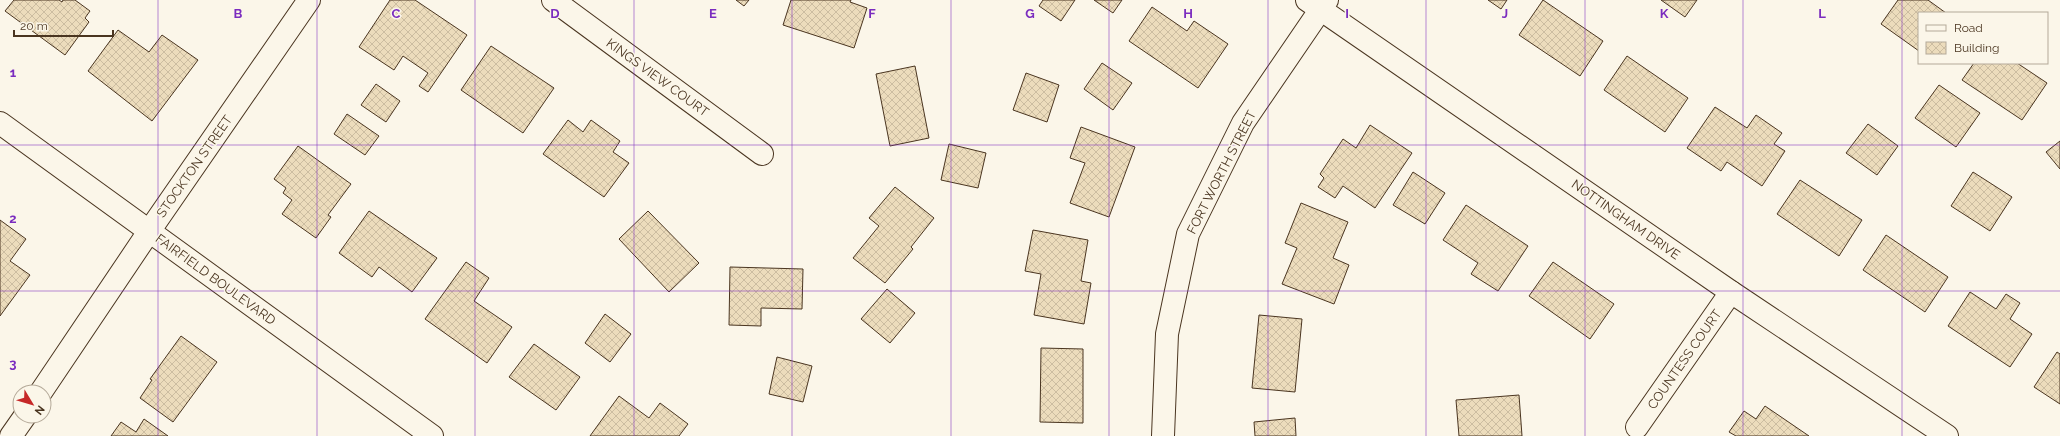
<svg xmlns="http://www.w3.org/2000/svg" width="2060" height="436" font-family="Raleway,sans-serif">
	<defs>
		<pattern id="building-cross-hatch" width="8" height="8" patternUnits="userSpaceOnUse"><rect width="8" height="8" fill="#ecdcbc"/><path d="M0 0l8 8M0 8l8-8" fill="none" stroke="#ccbda1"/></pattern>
	</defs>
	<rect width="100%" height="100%" fill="#fbf6e9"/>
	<g fill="url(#building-cross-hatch)" stroke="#4a3520">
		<path d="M14,0H59L62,2L63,0H75L90,11L85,18L89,22L65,55L5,11Z"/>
		<path d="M390,0H415L467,35L428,92L419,86L428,73L403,56L394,70L359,47Z"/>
		<path d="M736,0H749L744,6Z"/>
		<path d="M791,0H851L850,2L867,8L854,48L783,25Z"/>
		<path d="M1043,0H1075L1061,21L1039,6Z"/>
		<path d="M1094,0H1122L1113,13Z"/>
		<path d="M1488,0H1507L1501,9Z"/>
		<path d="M1543,0L1603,41L1580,76L1519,35Z"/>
		<path d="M1661,0H1697L1685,17Z"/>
		<path d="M1898,0H1928L1946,13H1919V51L1881,24Z"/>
		<path d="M1152,7L1187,31L1194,21L1228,44L1198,88L1129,41Z"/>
		<path d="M118,30L149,52L162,35L198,60L152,121L88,71Z"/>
		<path d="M491,46L554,88L523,133L461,90Z"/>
		<path d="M1627,56L1688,98L1665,132L1604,90Z"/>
		<path d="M1102,63L1132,83L1113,110L1084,89Z"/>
		<path d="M1974,63H2017L2047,83L2022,120L1962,80Z"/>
		<path d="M915,66L929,138L890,146L876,74Z"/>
		<path d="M1026,73L1059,85L1047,122L1013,110Z"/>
		<path d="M376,84L400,101L386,122L361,105Z"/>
		<path d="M1939,85L1980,113L1956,147L1915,118Z"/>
		<path d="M1715,107L1747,128L1756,115L1782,133L1774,144L1785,151L1762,186L1727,162L1721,171L1687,148Z"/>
		<path d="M347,114L379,136L365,155L334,134Z"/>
		<path d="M568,120L583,132L591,120L620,141L613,152L629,163L604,197L543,154Z"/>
		<path d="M1868,124L1898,146L1877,175L1846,153Z"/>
		<path d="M1370,125L1412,153L1375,208L1343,186L1335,198L1318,187L1324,178L1320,174L1343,139L1356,148Z"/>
		<path d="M1081,127L1135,147L1109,217L1070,203L1085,163L1070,158Z"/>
		<path d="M2060,141V169L2046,152Z"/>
		<path d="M949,144L986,153L978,188L941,180Z"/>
		<path d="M298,146L351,184L328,215L331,217L316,238L282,214L292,200L283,193L286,188L274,179Z"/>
		<path d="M1413,172L1445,193L1425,224L1393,205Z"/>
		<path d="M1973,172L2012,197L1990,231L1951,206Z"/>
		<path d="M1800,180L1862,220L1839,256L1777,214Z"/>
		<path d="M895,187L934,218L911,247L913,249L885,283L853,258L879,226L869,218Z"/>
		<path d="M1301,203L1348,222L1333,258L1349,265L1334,304L1282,284L1297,248L1285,243Z"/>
		<path d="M1466,205L1528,246L1498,291L1471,274L1478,263L1443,240Z"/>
		<path d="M369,211L437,258L412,292L379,267L372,277L339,253Z"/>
		<path d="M648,211L699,263L669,292L619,239Z"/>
		<path d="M0,220L26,239L10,261L30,275L0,316Z"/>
		<path d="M1033,230L1088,240L1081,281L1091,283L1084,324L1034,315L1041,274L1025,271Z"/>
		<path d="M1886,235L1948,277L1925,312L1863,270Z"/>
		<path d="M466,262L489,278L474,301L512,327L487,363L425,319Z"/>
		<path d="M1553,262L1614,304L1590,339L1529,296Z"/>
		<path d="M730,267L803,269L802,309L761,308V326L729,325Z"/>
		<path d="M887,289L915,313L890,343L861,319Z"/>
		<path d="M1970,292L1996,309L2006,294L2020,303L2010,319L2032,334L2010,367L1948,326Z"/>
		<path d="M605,314L631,334L610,362L585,343Z"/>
		<path d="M1259,315L1302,319L1295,392L1252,388Z"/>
		<path d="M181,336L217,362L173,422L140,398L152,380L150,379Z"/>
		<path d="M534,344L580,377L556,410L509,377Z"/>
		<path d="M1041,348L1083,349V423L1040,422Z"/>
		<path d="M2057,352L2060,354V404L2034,387Z"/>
		<path d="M777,357L812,366L803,402L769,394Z"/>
		<path d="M1519,395L1522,436H1459L1456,400Z"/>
		<path d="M619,396L649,418L660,403L688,424L679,436H590Z"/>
		<path d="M1765,406L1809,436H1736L1729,432L1744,411L1756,419Z"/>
		<path d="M1295,418L1296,436H1255L1254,422Z"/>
		<path d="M144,419L168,436H111L121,422L136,432Z"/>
	</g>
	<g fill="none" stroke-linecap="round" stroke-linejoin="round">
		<defs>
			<g id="street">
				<path d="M553,0L762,154"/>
				<path d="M1307,0L1731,292L1947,436"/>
				<path d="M0,123L432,436"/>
				<path d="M41,392L150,230L309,0"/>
				<path d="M1637,427L1731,292"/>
				<path d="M11,436L25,416"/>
				<path d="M1163,436L1167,334L1188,234L1243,123L1327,0"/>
			</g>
		</defs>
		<use href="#street" stroke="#4a3520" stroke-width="24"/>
		<use href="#street" stroke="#fbf6e9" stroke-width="22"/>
	</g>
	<path fill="none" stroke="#7b2cbf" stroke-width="1" stroke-opacity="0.55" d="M158,0V436M317,0V436M475,0V436M634,0V436M792,0V436M951,0V436M1109,0V436M1268,0V436M1426,0V436M1585,0V436M1743,0V436M1902,0V436M0,145H2060M0,291H2060"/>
	<g text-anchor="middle" stroke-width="3" stroke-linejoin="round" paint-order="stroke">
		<g font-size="13" fill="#4a3520" stroke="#fbf6e9">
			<text transform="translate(658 77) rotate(36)" y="5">KINGS VIEW COURT</text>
			<text transform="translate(194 166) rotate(-55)" y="5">STOCKTON STREET</text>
			<text transform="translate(1221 172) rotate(-63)" y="5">FORT WORTH STREET</text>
			<text transform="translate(1626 219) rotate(35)" y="5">NOTTINGHAM DRIVE</text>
			<text transform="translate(216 279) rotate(36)" y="5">FAIRFIELD BOULEVARD</text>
			<text transform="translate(1684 359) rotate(-55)" y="5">COUNTESS COURT</text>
		</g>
	</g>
	<g font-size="13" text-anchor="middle" font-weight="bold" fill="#7b2cbf" stroke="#fbf6e9" stroke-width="3" stroke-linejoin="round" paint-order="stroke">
		<text x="238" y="18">B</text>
		<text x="396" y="18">C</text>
		<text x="555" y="18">D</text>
		<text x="713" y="18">E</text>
		<text x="872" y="18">F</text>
		<text x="1030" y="18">G</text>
		<text x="1188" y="18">H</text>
		<text x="1347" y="18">I</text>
		<text x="1505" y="18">J</text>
		<text x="1664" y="18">K</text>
		<text x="1822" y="18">L</text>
		<text x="13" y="77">1</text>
		<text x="13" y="223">2</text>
		<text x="13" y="368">3</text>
	</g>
	<rect x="1918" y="12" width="130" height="52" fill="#fbf6e9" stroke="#b4a999"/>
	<rect x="1926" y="25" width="20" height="6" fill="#fbf6e9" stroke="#b4a999"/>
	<text x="1954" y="32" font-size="12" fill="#4a3520">Road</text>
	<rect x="1926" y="42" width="20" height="12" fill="url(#building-cross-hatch)" stroke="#b4a999"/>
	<text x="1954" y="52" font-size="12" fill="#4a3520">Building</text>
	<g transform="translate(32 404) rotate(128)"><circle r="19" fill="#fbf6e9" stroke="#b4a999"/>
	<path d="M0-3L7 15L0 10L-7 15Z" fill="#c62828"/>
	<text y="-6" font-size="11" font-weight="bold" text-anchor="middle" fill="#4a3520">N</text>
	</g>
	<path d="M14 30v6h99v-6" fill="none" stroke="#4a3520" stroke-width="2"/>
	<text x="20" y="30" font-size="12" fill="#4a3520" stroke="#fbf6e9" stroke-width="3" paint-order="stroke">20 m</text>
</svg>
